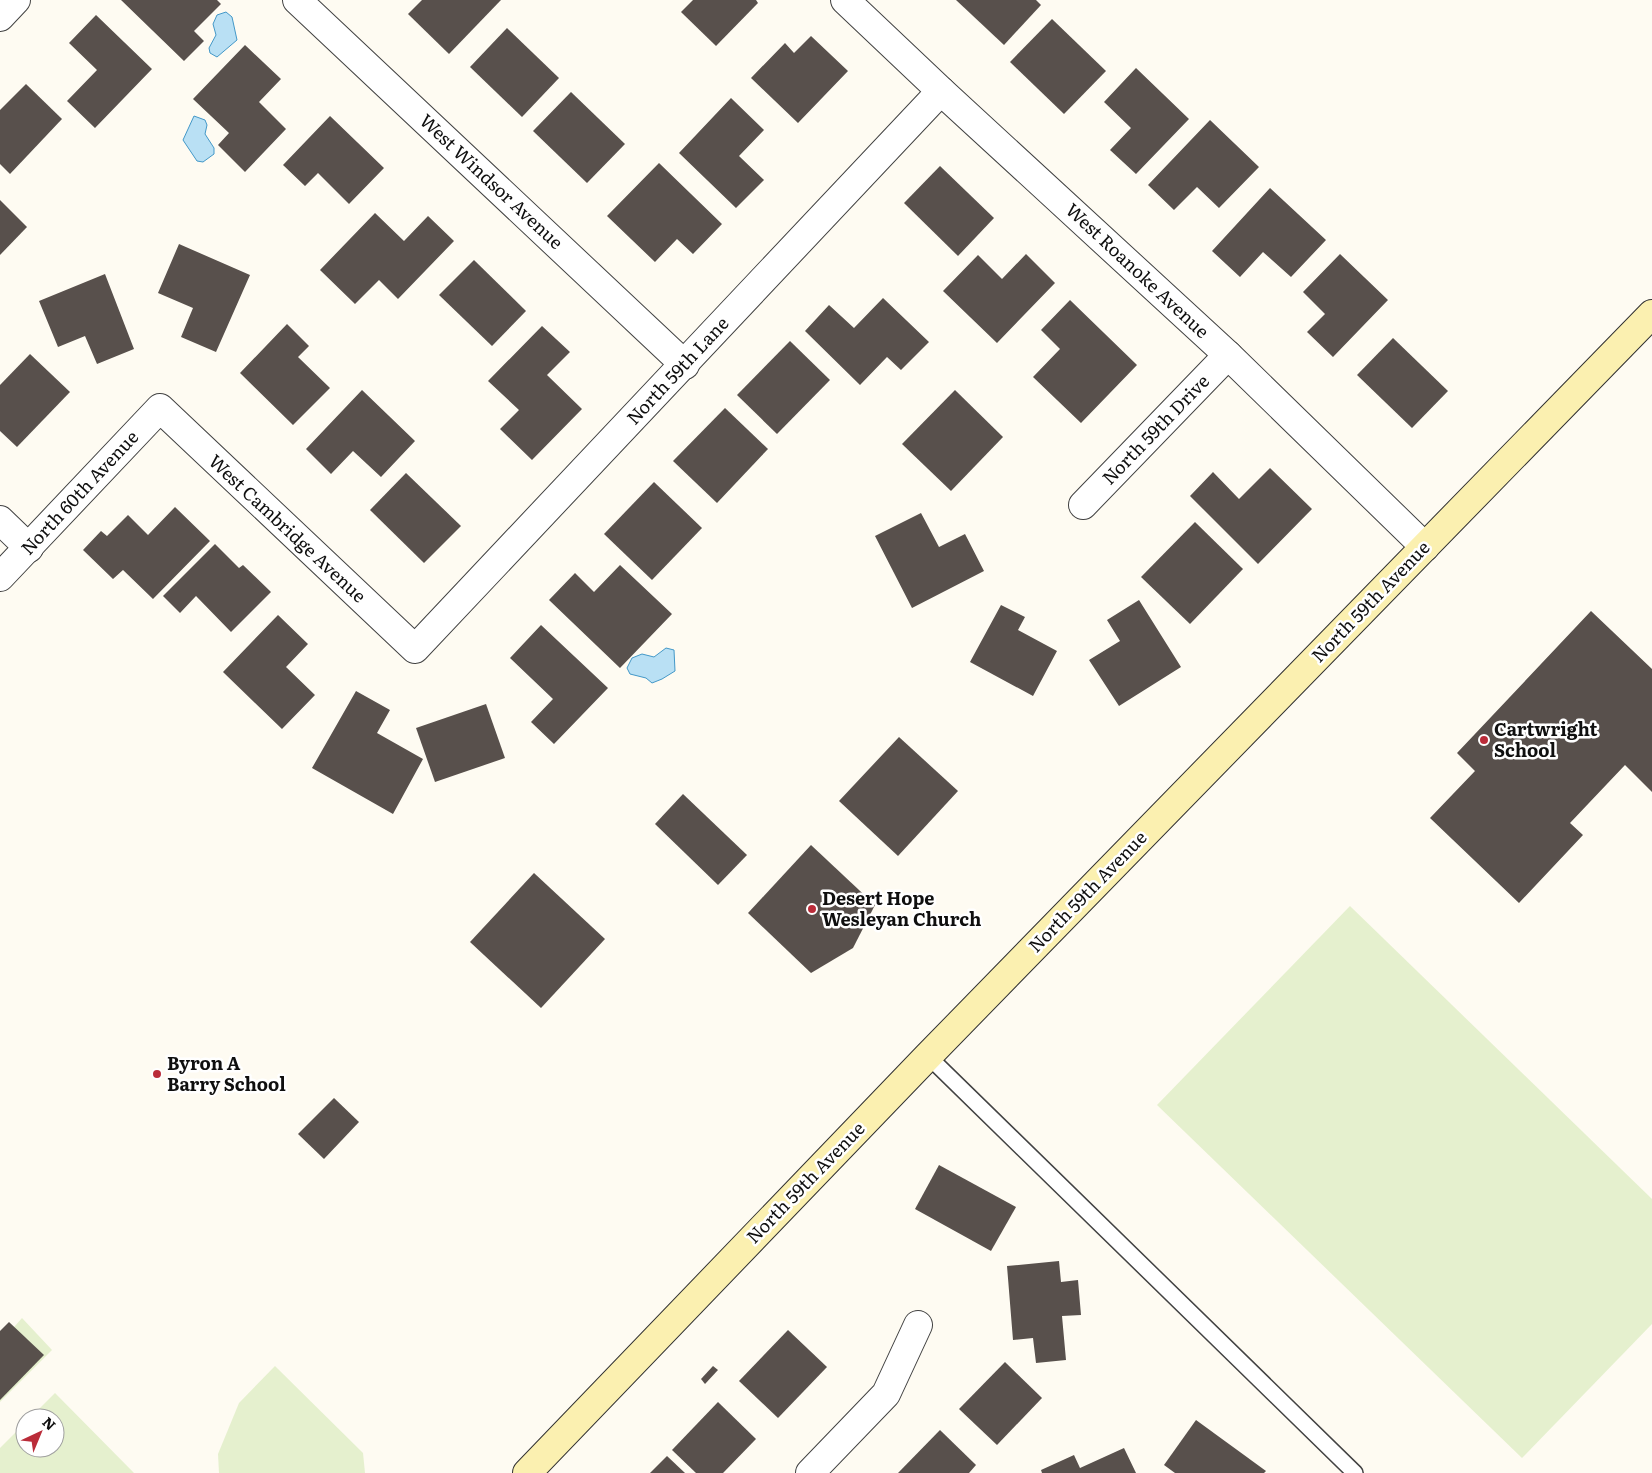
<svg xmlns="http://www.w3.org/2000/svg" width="1652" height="1473" font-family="Literata,serif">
	<rect width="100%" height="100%" fill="#fefbf2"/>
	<g fill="#e5f0ce">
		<path d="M1350,906L1652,1199V1324L1522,1458L1157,1105Z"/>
		<path d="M22,1318L52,1350L0,1402V1343Z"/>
		<path d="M275,1366L363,1453L365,1473H219L218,1454L239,1403Z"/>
		<path d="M55,1393L134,1473H0V1448L25,1423V1448H55V1418H30Z"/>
	</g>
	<g fill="#b9e0f4" stroke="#4398c8">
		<path d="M226,12L232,17L237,40L217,57L210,53L209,48L216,35L213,24L217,15Z"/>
		<path d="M194,116L205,120L207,125L205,134L214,148V154L203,162L197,161L183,140Z"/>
		<path d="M666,648L674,650L675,671L662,679L652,683L646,678L630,674L627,668L632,658L642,654L654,657Z"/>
	</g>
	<g fill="#58504c">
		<path d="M121,0H217L221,4L194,31L204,41L184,61Z"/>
		<path d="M422,0H501L449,54L408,14Z"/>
		<path d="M693,0H756L758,3L716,46L681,12Z"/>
		<path d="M956,0H1036L1041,5L1004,45Z"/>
		<path d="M96,15L152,69L95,128L67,101L97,70L69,43Z"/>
		<path d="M1052,19L1106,71L1064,114L1010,62Z"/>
		<path d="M507,28L559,78L522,117L470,67Z"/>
		<path d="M811,36L848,71L798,123L751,78L785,43L794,53Z"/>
		<path d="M245,45L281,79L259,102L286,129L245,172L218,145L229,133L193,99Z"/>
		<path d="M1136,68L1189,119L1136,174L1110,150L1131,128L1104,102Z"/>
		<path d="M26,84L62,119L10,174L0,164V110Z"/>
		<path d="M571,92L625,144L587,183L533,131Z"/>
		<path d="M731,98L764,130L739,156L764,180L736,208L679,153Z"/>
		<path d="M330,116L384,168L349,204L318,173L305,186L283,165Z"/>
		<path d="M1210,120L1259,167L1219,208L1197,187L1174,210L1148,185Z"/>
		<path d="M659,163L722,224L693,254L677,239L655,262L607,216Z"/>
		<path d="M940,166L994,218L958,256L904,203Z"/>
		<path d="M1270,188L1326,240L1291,277L1263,252L1240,277L1212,251Z"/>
		<path d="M0,200L27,227L0,255Z"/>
		<path d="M375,213L404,241L428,216L454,241L398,299L379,280L355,304L320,270Z"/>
		<path d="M179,244L250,275L216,352L181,337L193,308L158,293Z"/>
		<path d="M1026,254L1055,283L997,343L943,291L978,255L1002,279Z"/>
		<path d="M1340,254L1388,300L1333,357L1307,332L1325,314L1303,292Z"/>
		<path d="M474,260L526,311L492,346L439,295Z"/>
		<path d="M105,274L134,349L97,364L85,336L58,347L39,301Z"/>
		<path d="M883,298L929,342L901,370L887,357L860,385L805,331L829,305L854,328Z"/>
		<path d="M1070,300L1137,365L1081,423L1033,377L1060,349L1041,330Z"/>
		<path d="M287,324L309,346L298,357L330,388L293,425L240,373Z"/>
		<path d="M542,326L570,352L547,375L582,409L532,460L500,429L519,410L488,381Z"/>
		<path d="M1393,338L1448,391L1412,428L1357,375Z"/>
		<path d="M790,341L830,380L777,434L737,395Z"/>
		<path d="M30,354L70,392L17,447L0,431V385Z"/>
		<path d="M362,390L415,441L381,477L353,451L331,474L306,449Z"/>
		<path d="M955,390L1003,437L951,491L902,444Z"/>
		<path d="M725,408L768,449L717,503L673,461Z"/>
		<path d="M1270,468L1312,509L1258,564L1190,496L1213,472L1239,499Z"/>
		<path d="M406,473L461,526L424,563L370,510Z"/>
		<path d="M654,482L702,528L652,580L604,534Z"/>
		<path d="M175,507L210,541L153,599L123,570L113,579L83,550L101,531L107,536L128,515L148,535Z"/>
		<path d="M921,513L939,547L965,534L984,571L912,608L875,536Z"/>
		<path d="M1195,522L1243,569L1190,624L1141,577Z"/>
		<path d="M215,544L239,568L243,565L271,592L231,632L196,596L180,613L163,596Z"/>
		<path d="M620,565L672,614L620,668L549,600L575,573L594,592Z"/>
		<path d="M1139,600L1181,667L1119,706L1089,660L1120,641L1107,620Z"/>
		<path d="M1001,605L1025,617L1018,630L1057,651L1033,696L970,662Z"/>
		<path d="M1591,611L1652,669V792L1625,765L1570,823L1583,835L1519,903L1430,818L1475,771L1457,753Z"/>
		<path d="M278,615L308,644L286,667L315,695L282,729L223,672Z"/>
		<path d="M541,625L608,688L554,744L531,722L553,699L510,658Z"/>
		<path d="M356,691L390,710L377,733L423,759L393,814L312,768Z"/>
		<path d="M486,704L505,758L435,782L416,728Z"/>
		<path d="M899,737L958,791L898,856L839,801Z"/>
		<path d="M683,794L747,855L718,885L655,824Z"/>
		<path d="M811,845L875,905L853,948L811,973L748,913Z"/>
		<path d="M534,873L605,939L541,1008L470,942Z"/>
		<path d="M334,1098L359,1122L324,1159L298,1134Z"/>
		<path d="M939,1165L1016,1207L991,1251L915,1209Z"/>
		<path d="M1059,1261L1061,1282L1078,1280L1081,1315L1062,1316L1066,1360L1036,1363L1033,1338L1013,1340L1007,1266Z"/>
		<path d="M9,1322L44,1355L0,1400V1331Z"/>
		<path d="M788,1330L827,1367L778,1418L739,1381Z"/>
		<path d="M1005,1362L1042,1398L997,1445L959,1409Z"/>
		<path d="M713,1366L718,1370L705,1384L701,1379Z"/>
		<path d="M718,1402L756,1439L723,1473H696L672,1450Z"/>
		<path d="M1196,1420L1266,1471L1264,1473H1175L1164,1465Z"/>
		<path d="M940,1430L976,1465L969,1473H898Z"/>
		<path d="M1124,1448L1136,1473H1042L1041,1470L1074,1455L1080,1468Z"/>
		<path d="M667,1456L685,1473H650Z"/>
	</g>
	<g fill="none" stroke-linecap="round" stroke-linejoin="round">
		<defs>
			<path id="service" d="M928,1056L1355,1473"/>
			<g id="minor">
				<path d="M297,0L685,365"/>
				<path d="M845,0L941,91L1228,355L1425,547"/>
				<path d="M0,17L16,0"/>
				<path d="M1083,505L1228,355"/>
				<path d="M0,520L29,548"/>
				<path d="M0,577L160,408L415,649L941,91"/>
				<path d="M810,1473L886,1394L918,1325"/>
			</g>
			<path id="secondary" d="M527,1473L928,1056L1652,314"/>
		</defs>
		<use href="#service" stroke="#424242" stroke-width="18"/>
		<use href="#minor" stroke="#424242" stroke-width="30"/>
		<use href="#secondary" stroke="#313131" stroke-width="30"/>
		<use href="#service" stroke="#fff" stroke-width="15"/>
		<use href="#minor" stroke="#fff" stroke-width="28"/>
		<use href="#secondary" stroke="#fbf0b0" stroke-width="28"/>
	</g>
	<g fill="#ba2c39" stroke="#fff" stroke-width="2">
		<circle cx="1484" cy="740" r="5"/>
		<circle cx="812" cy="909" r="5"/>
		<circle cx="157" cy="1074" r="5"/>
	</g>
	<g text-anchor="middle" stroke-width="5" stroke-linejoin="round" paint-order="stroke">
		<g font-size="18" fill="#0f0f0f" stroke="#fff">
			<text transform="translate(491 182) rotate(43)" y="6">West Windsor Avenue</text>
			<text transform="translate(1137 271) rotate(43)" y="6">West Roanoke Avenue</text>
			<text transform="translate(678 371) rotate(-47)" y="6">North 59th Lane</text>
			<text transform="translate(1156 430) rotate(-46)" y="6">North 59th Drive</text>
			<text transform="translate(80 493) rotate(-47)" y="6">North 60th Avenue</text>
			<text transform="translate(287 529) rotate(43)" y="6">West Cambridge Avenue</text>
			<text transform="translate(1371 602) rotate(-46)" y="6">North 59th Avenue</text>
			<text transform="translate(1088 892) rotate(-46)" y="6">North 59th Avenue</text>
			<text transform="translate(806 1183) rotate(-46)" y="6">North 59th Avenue</text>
		</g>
		<g font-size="18" font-weight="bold" fill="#0f0f0f" stroke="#fff" text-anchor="start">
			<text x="1494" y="736">Cartwright<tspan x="1494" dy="21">School</tspan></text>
			<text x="822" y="905">Desert Hope<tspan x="822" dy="21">Wesleyan Church</tspan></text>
			<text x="167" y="1070">Byron A<tspan x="167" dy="21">Barry School</tspan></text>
		</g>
	</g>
	<g transform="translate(40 1433) rotate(44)"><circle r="24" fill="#ffffff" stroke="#9f9f9f"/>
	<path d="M0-4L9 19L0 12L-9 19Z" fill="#ba2c39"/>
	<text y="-8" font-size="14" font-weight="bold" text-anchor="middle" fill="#0f0f0f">N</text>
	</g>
</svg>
